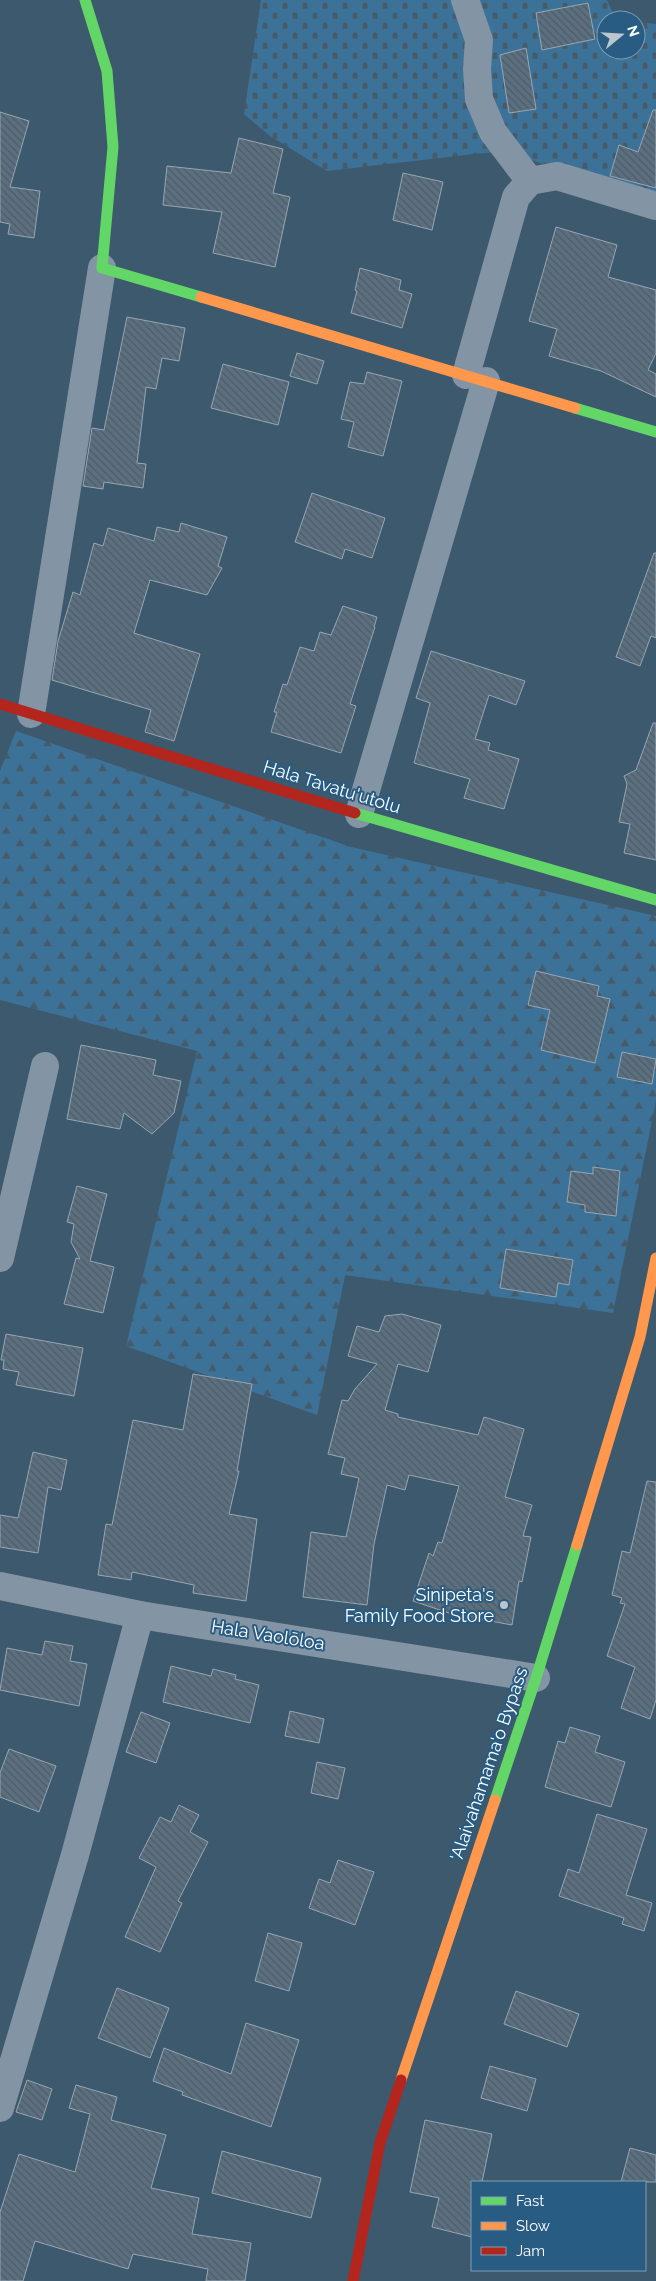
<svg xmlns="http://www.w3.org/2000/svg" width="656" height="2281" font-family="Raleway,sans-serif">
	<defs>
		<pattern id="forest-firs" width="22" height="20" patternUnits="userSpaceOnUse" patternTransform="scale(1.25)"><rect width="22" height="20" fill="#3d7298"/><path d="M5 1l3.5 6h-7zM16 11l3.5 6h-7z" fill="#465b6a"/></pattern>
		<pattern id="cemetery-stones" width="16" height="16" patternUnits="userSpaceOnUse" patternTransform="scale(1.25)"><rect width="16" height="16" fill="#3d7298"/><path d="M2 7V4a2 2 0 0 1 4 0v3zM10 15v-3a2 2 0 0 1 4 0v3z" fill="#465b6a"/></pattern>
		<pattern id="building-back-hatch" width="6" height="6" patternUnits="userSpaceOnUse" patternTransform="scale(1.25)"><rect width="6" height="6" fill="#5a7081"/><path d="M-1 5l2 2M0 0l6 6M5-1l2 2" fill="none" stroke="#525a61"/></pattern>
	</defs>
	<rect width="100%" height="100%" fill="#3d596e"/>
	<path fill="url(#forest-firs)" d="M16,731L351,847L656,916V1101L613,1313L345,1275L317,1415L126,1346L197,1051L0,1000V771Z"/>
	<path fill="url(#cemetery-stones)" d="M261,0H607L616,20H606V50H636V22L656,24V197L610,188L509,152L483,153L327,171L270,136L244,114Z"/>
	<g fill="url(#building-back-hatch)" stroke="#96a7b3">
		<path d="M588,3L595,39L542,50L536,13Z"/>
		<path d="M526,48L536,109L509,113L500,55Z"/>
		<path d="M653,110H656V188L610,176L619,145L638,152Z"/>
		<path d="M0,112L29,121L10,187L40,191L34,238L8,234L10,224L0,222Z"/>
		<path d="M239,138L283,149L273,193L290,197L275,267L213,253L222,212L163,205L167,166L231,173Z"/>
		<path d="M403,173L443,182L432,230L393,220Z"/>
		<path d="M556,227L617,245L608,277L656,290V353L648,370L656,374V397L601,371L549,356L557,329L529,321Z"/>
		<path d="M360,268L401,280L399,290L412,294L402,328L351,313L357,291L355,290Z"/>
		<path d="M127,317L185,328L179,361L162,358L156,389L146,387L137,463L146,464L143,488L104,482L103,489L83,486L92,428L104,430Z"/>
		<path d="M297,353L324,361L317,384L290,376Z"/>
		<path d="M223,364L289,382L278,425L211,408Z"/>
		<path d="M367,372L402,381L383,456L348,447L354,422L341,419L350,382L364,384Z"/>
		<path d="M312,493L385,518L372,558L345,549L342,559L295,542Z"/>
		<path d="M181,523L227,537L218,566L222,568L207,595L150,580L134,633L200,654L174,741L145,732L151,710L52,680L58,641L73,592L80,595L94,543L103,546L108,528L154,541L157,527L179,532Z"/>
		<path d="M654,553H656V638L651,636L640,666L616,657Z"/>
		<path d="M343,606L377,617L374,627H375L350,704L356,706L341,753L271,732L277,712H274L283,684L287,685L300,647L314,651L320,632L331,635Z"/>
		<path d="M431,651L525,681L516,705L489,695L475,739L490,743L488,750L519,759L504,809L464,798L470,779L414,763L430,703L416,698Z"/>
		<path d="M653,723H656V860L624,853L630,824L619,822L627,784L624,776L636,770Z"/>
		<path d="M536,971L599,986L597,996L610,999L595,1063L541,1050L550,1010L528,1005Z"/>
		<path d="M81,1045L156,1060L153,1075L181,1081L174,1113L152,1134L124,1113L120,1129L67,1119Z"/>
		<path d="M622,1052L656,1059L652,1084L617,1077Z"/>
		<path d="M593,1167L620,1171L616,1216L585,1212V1205L567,1202L571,1171L593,1174Z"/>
		<path d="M77,1186L107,1194L90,1261L114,1267L103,1313L64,1304L76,1258L80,1259L71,1242L74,1224L67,1222Z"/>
		<path d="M506,1249L573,1260L569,1285L558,1283L556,1297L500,1288Z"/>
		<path d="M402,1314L441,1325L428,1372L398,1364L385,1410L398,1414V1417L478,1435L484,1417L524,1429L505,1497L532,1505L523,1536L531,1537L522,1582L519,1581L512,1625L474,1618L473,1621L413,1601L429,1553L433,1556L438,1542L442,1543L459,1486L409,1475L405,1490L387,1485L374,1544L367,1605L303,1597L311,1532L346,1537L359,1478L341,1474L345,1458L328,1454L342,1400L348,1401L355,1389L377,1364L348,1356L357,1326L379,1332L385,1316Z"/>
		<path d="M6,1334L83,1348L74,1396L16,1385L19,1372L3,1369L4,1360H1Z"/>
		<path d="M193,1374L252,1384L237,1471H239L229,1514L257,1519L246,1601L193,1593L194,1585L132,1572L131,1580L98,1575L106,1524L112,1525L133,1420L183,1430Z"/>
		<path d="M33,1452L67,1460L61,1490L48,1487L38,1553L0,1547V1515L18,1518Z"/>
		<path d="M647,1481L656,1482V1700L650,1719L621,1708L635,1667L607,1656L625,1604L620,1603L622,1598L612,1595L622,1551L630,1553Z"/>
		<path d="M45,1641L73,1646L70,1661L87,1664L79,1706L0,1690L7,1648L42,1655Z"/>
		<path d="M171,1666L211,1676L213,1669L236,1675L235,1679L259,1685L250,1723L163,1702Z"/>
		<path d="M290,1711L324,1719L319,1743L285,1736Z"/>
		<path d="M141,1712L170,1723L156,1763L126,1752Z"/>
		<path d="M570,1727L600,1736L595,1752L625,1762L611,1807L545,1787L558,1741L565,1743Z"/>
		<path d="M9,1749L56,1766L39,1812L0,1797V1773Z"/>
		<path d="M317,1762L345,1768L338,1799L311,1793Z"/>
		<path d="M179,1805L199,1815L190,1832L208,1842L178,1901L182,1903L160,1952L125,1937L156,1867L139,1858L160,1817L171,1822Z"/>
		<path d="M597,1814L647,1829L626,1895L652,1903L644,1931L622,1924L624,1918L559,1896L568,1869L579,1873Z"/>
		<path d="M338,1860L374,1872L355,1925L309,1908L319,1879L330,1883Z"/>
		<path d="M268,1933L302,1943L289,1991L255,1981Z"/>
		<path d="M117,1988L169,2008L150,2058L98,2038Z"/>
		<path d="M516,1991L579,2014L567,2047L504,2024Z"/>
		<path d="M246,2023L299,2040L271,2127L182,2095L183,2092L153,2081L164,2048L231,2074Z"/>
		<path d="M490,2066L536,2079L527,2111L481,2098Z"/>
		<path d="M27,2080L52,2089L42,2120L16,2112Z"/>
		<path d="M76,2085L117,2097L111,2120L166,2135L151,2188L199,2198L192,2234L251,2243L245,2281H206L208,2269L133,2254L128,2269L35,2241L23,2281H0V2212L19,2154L75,2172L90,2114L69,2108Z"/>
		<path d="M425,2120L492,2134L482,2182H472V2237L432,2227L439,2198L410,2192Z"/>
		<path d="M630,2148L656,2155V2182H621Z"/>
		<path d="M222,2151L321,2178L311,2218L212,2193Z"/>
	</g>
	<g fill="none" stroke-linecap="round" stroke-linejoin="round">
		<g stroke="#8395a4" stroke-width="28">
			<path d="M465,0L479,40L477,69L479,99L493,132L530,181"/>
			<path d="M466,375L516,197L530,181L557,176L656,206"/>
			<path d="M31,714L102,268"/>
			<path d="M359,814L486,381"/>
			<path d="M0,1258L45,1066"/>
			<path d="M0,1586L140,1615L536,1678"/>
			<path d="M0,2108L75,1855L140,1615"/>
		</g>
		<g stroke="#63d668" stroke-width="11">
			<path d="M85,0L107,71L113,147L102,268L201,297"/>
			<path d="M575,408L656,432"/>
			<path d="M355,813L656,900"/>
			<path d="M495,1800L536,1678L577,1545"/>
		</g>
		<g stroke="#ff974d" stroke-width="11">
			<path d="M201,297L575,408"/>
			<path d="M577,1545L640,1337L656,1258"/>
			<path d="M401,2080L495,1800"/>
		</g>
		<g stroke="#b3261e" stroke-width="11">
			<path d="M0,704L355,813"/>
			<path d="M353,2281L380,2143L401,2080"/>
		</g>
	</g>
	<circle fill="#bbc5cc" stroke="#285c83" stroke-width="2" cx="504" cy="1605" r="5"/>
	<g text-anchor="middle" stroke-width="4" stroke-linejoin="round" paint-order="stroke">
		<g font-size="18" fill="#fff" stroke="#285c83">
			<text transform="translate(332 787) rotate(17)" y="6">Hala Tavatu'utolu</text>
			<text transform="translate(268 1635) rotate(9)" y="6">Hala Vaolōloa</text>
			<text transform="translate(489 1764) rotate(-71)" y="6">'Alaivahamama'o Bypass</text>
		</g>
		<g font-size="18" fill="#fff" stroke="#285c83" text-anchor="end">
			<text x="494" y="1601">Sinipeta's<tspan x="494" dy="21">Family Food Store</tspan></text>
		</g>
	</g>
	<rect x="471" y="2181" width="175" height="90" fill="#285c83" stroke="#7e9db5"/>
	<rect x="481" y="2197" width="25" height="8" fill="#63d668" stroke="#7e9db5"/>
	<text x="516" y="2206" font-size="15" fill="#ffffff">Fast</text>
	<rect x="481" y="2222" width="25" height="8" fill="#ff974d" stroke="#7e9db5"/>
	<text x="516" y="2231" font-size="15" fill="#ffffff">Slow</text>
	<rect x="481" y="2247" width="25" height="8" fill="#b3261e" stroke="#7e9db5"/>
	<text x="516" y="2256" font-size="15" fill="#ffffff">Jam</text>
	<g transform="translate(621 35) rotate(72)"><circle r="24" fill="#285c83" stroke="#7e9db5"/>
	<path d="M0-4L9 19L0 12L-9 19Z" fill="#bbc5cc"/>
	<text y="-8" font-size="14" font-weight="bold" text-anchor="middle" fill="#ffffff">N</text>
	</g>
</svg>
